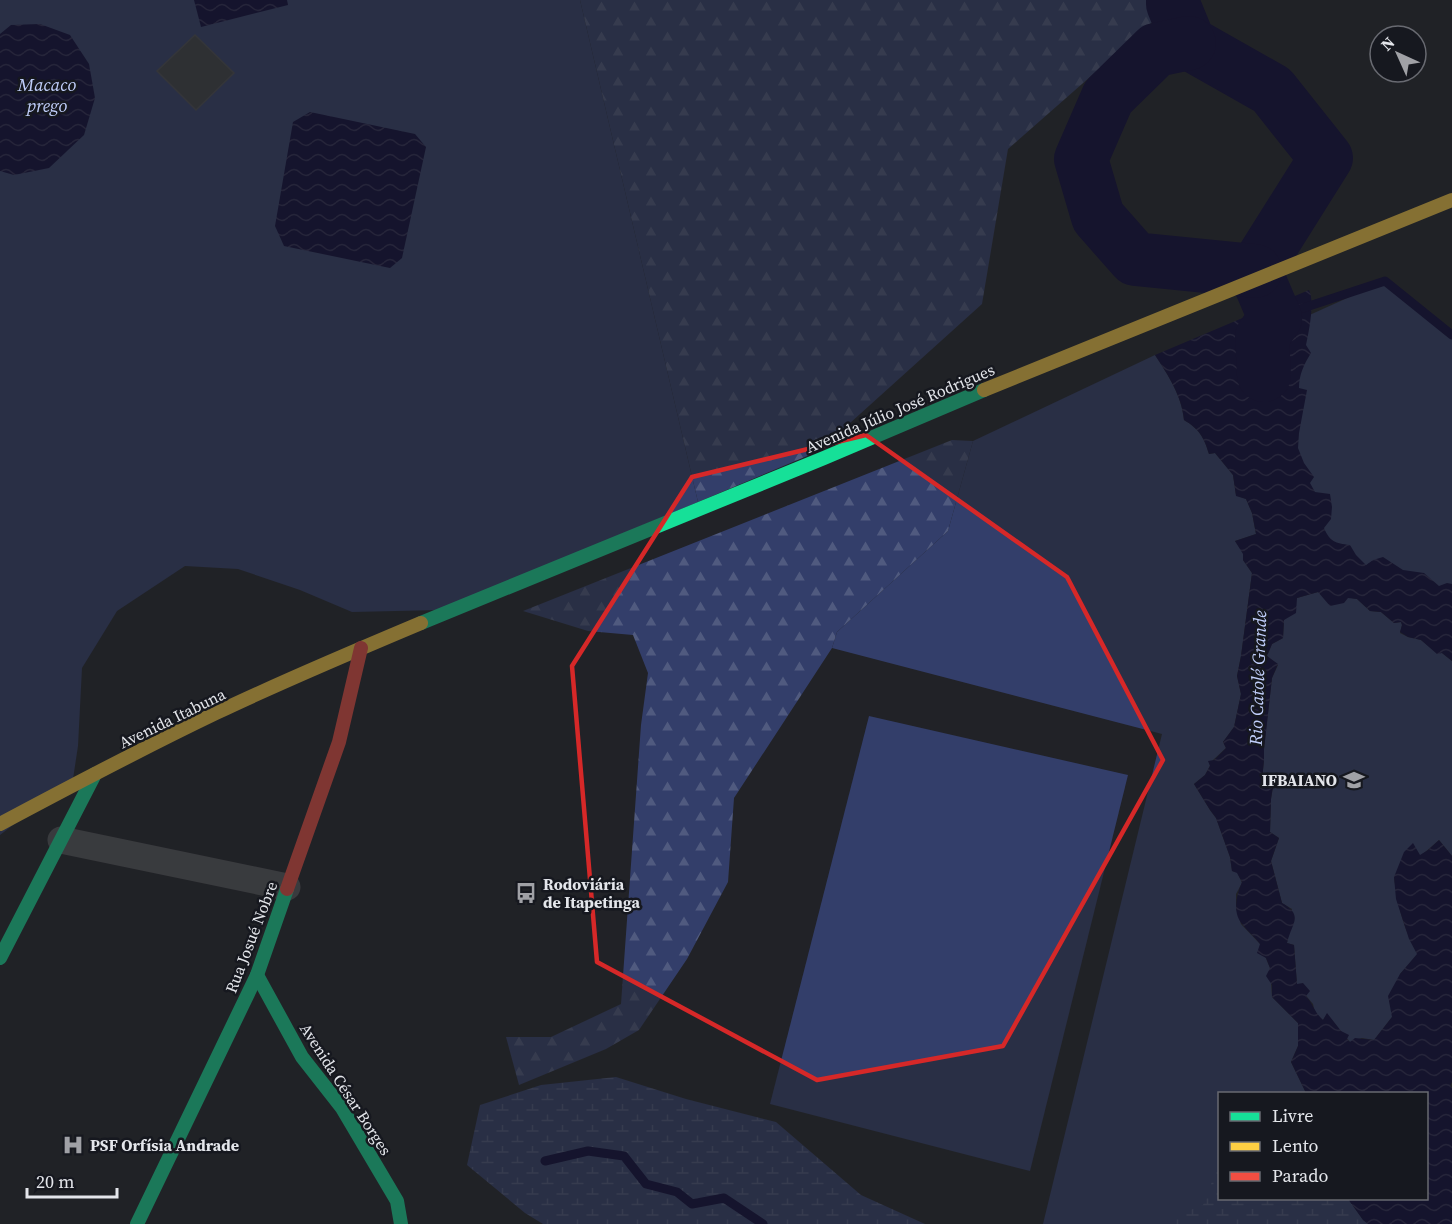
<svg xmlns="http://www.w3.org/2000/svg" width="1452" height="1224" font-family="'Source Serif 4',serif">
	<defs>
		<pattern id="forest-firs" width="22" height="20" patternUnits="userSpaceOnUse" patternTransform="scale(1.5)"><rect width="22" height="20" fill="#333e6a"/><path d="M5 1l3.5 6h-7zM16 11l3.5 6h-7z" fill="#505a7f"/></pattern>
		<pattern id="wetland-marsh" width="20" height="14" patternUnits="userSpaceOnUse" patternTransform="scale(1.5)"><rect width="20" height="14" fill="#333e6a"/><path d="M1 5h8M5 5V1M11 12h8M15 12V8" fill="none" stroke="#505a7f"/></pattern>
		<pattern id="water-waves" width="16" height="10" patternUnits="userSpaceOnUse" patternTransform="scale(1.5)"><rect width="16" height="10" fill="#080335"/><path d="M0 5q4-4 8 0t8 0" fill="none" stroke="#2c2852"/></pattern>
	</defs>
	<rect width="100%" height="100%" fill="#212227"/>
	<g fill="#333e6a">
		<path d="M0,0H580L698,502L440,610L352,612L300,590L238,569L185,566L117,611L82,668L78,746L73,779L0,835Z"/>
		<path d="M1385,281L1452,337V626L1329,550L1272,482L1294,322Z"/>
		<path d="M1155,355C1168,375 1182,396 1184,420C1199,429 1204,437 1209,454L1215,453L1233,475L1236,495L1246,499L1252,513L1256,534L1235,541L1244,554L1243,560L1252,573L1241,656L1237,676L1241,694L1234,727L1223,742L1226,748L1213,760L1205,775L1194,784L1210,810L1216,818L1230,857L1232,871L1237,872L1242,883L1236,894V908L1241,924L1260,944L1270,968L1272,997L1298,1023V1046L1291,1062L1306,1093L1220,1094V1198L1348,1199L1363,1220L1368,1224H1043L1162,734L832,648L837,632L948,531L973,441Z"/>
		<path d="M1318,592L1357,599L1370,611L1381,612L1394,623L1401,622L1402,625L1400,633L1408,637L1421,640L1437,653H1442L1452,661V856L1439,840C1425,853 1409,865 1394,877C1397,904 1404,931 1418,954L1400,974L1392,1017L1374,1040L1362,1038L1350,1042L1327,1014L1323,1020L1315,1013L1313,1004L1297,985L1294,945L1287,943L1292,909L1282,903L1271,861L1279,838L1270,832L1271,799L1273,787L1262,780L1264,760V749L1272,678L1278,665L1267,656L1272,644L1283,638L1284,620L1297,598Z"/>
		<path d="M869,716L1128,775L1030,1171L770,1104Z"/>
	</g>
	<g fill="url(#forest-firs)">
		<path d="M580,0H1173V4L1008,149L982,304L819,451L698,502Z"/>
		<path d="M952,440L973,441L948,531L837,632L832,648L734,798L728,882L687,959L639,1030L606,1049L519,1085L506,1037H551L621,1004L641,725L648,673L633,635L588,631L523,611Z"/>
	</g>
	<g fill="url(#wetland-marsh)">
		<path d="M616,1077L686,1099L776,1122L861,1195L925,1224H543L525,1213L467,1165L480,1105L541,1085Z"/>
		<path d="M1219,1163L1220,1198L1348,1199L1363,1220L1368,1224H1156L1203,1205Z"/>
	</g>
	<g fill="url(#water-waves)">
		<path d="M194,0H287L288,5L201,27Z"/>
		<path d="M40,24L70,35L89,64L95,98L84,135L49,168L14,175L0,171V34L11,25Z"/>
		<path d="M310,112L415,134L426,147L402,258L390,268L284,246L275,226L293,122Z"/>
		<path d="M1309,290C1315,301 1309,331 1306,345L1311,353C1304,364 1299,375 1299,388L1307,390L1299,433L1298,448L1304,463L1314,477L1310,483L1315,492L1330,494L1332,507L1331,519L1324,528C1330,542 1335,543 1350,545L1356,555L1366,565L1373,560L1383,557L1403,570L1424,573L1439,586L1447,583L1452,584V661L1442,653L1437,654L1421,640L1408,637L1400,632L1402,625L1401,622L1394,623L1381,612L1370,611L1357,599L1348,598L1344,603L1330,606L1318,592L1297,598L1296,613L1284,620L1283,638L1272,644L1267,656L1278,664L1272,678L1264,749V760L1262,780L1273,786L1271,799L1270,832L1279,838L1271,861L1282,903C1304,916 1292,922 1287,943L1294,945L1297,984L1303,983L1310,991L1306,996C1314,1005 1314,1012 1323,1020L1327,1013L1341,1031L1349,1035L1347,1039L1350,1042L1355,1038L1374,1040L1392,1017L1388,996L1400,974L1417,954L1409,939L1396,899L1394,877L1404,852L1413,843L1420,855L1428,850L1439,840L1452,856V1082L1450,1086L1452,1088V1224H1368L1363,1220L1348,1199L1426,1198V1094L1306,1093L1291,1062L1298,1046V1023L1272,997V985L1266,976L1270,968L1266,958L1257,953L1260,944C1255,937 1248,932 1243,925C1232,913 1236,896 1242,882L1237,873L1232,871L1230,857L1216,818L1210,810L1194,784L1205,775L1210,766L1208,761L1214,760L1226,748L1223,742L1234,727L1241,694L1237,676L1241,656L1252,573L1243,560V554L1235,541L1256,534L1252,513L1246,499L1236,496L1233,475L1215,453L1209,454C1204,437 1199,429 1184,420C1182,396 1168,375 1155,355Z"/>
	</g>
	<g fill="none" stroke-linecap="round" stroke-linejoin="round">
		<g stroke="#080335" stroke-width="9">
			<path d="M1300,309L1385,281L1452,335"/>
			<path d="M545,1161L588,1151L624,1156L646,1184L677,1192L692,1204L724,1198L763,1224"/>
		</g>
		<g stroke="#080335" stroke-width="54">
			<path d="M1173,0V4L1189,43L1272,90L1326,158L1255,271L1275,318L1262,337L1264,375"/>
			<path d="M1189,43L1156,50L1108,97L1081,159L1098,217L1135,259L1255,271"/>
		</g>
	</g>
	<path fill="#3f4044" stroke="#4c4d51" stroke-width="1.5" d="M195,35L234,73L196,110L157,71Z"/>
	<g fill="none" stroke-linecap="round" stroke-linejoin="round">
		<path stroke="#58595c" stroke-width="27" d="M61,840L287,887"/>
		<g stroke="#16e098" stroke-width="14">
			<path d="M421,623L824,458L984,390"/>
			<path d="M0,958L95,774"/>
			<path d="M257,975L302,1057L342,1108L397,1201L401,1224"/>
			<path d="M137,1224L257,975L287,889"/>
		</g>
		<g stroke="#ffcf43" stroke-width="14">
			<path d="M984,390L1452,200"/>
			<path d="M0,824C71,786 143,748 216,713C283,681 352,652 421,623"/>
		</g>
		<path stroke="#f24e42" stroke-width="14" d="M287,889L339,742L361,648"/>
	</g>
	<path d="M0 0H1452V1224H0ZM866,435L1067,577L1163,760L1003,1046L817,1080L597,962L572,666L692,477Z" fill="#212227" fill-opacity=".55" fill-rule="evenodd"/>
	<path fill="none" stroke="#d62828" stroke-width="4.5" stroke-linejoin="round" d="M866,435L1067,577L1163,760L1003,1046L817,1080L597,962L572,666L692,477Z"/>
	<defs>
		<symbol id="school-bare" viewBox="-9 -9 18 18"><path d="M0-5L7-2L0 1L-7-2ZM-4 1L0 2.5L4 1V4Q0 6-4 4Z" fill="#a0a1a6" stroke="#16181f" stroke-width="2.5" paint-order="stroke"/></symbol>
		<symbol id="bus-bare" viewBox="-9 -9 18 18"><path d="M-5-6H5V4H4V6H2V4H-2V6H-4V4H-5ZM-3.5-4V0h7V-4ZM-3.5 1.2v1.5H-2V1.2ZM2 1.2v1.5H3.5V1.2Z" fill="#a0a1a6" stroke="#16181f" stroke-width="2.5" paint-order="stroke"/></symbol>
		<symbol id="hospital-bare" viewBox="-9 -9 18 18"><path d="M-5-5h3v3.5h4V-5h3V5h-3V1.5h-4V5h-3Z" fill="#a0a1a6" stroke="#16181f" stroke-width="2.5" paint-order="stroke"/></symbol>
	</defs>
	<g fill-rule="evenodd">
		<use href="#school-bare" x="1339" y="765" width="30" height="30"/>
		<use href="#bus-bare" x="511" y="878" width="30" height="30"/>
		<use href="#hospital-bare" x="58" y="1130" width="30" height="30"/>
	</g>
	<g text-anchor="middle" stroke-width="5" stroke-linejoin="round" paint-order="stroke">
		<g font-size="16" fill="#e4e6eb" stroke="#16181f">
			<text transform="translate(900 408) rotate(-23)" y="6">Avenida Júlio José Rodrigues</text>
			<text transform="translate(172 718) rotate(-26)" y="6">Avenida Itabuna</text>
			<text transform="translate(251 937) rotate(-69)" y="6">Rua Josué Nobre</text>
			<text transform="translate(346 1089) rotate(57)" y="6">Avenida César Borges</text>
		</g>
		<g font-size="16" font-weight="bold" fill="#e4e6eb" stroke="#16181f" text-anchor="start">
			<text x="1337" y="786" text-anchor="end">IFBAIANO</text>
			<text x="543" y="890">Rodoviária<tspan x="543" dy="18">de Itapetinga</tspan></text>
			<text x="90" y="1151">PSF Orfísia Andrade</text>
		</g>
		<g font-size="18" font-style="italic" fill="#c0cefa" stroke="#16181f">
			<text x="47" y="91">Macaco<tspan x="47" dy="21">prego</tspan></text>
			<text transform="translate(1258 678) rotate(-88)" y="6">Rio Catolé Grande</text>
		</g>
	</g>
	<rect x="1218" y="1092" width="210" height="108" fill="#16181f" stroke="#686a71" stroke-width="1.5"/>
	<rect x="1230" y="1112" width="30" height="9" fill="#16e098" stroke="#686a71" stroke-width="1.5"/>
	<text x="1272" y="1122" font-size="18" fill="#e4e6eb">Livre</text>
	<rect x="1230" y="1142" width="30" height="9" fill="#ffcf43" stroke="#686a71" stroke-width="1.5"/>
	<text x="1272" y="1152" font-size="18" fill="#e4e6eb">Lento</text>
	<rect x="1230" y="1172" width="30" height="9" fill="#f24e42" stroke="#686a71" stroke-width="1.5"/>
	<text x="1272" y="1182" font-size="18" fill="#e4e6eb">Parado</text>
	<g transform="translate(1398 54) rotate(315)"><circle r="28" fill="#16181f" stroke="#686a71" stroke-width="1.5"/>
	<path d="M0-4.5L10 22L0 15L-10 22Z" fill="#a0a1a6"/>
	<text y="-9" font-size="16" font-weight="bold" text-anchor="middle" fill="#e4e6eb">N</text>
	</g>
	<path d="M27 1188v9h90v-9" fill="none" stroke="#e4e6eb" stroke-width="3"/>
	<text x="36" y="1188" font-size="18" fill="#e4e6eb" stroke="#16181f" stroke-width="4.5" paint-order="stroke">20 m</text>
</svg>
